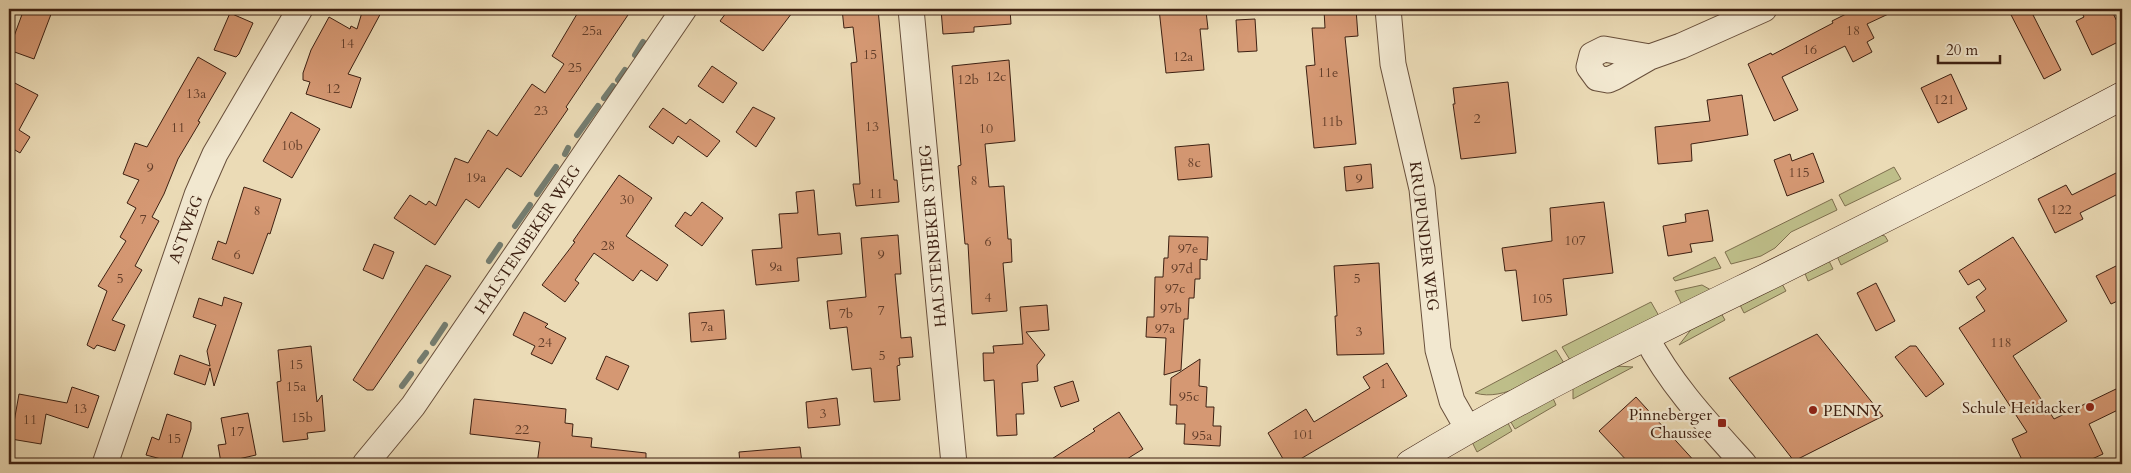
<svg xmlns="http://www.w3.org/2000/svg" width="2131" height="473" font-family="Cardo,serif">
	<rect width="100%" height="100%" fill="#ebdbb6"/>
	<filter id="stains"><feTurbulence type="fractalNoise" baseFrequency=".004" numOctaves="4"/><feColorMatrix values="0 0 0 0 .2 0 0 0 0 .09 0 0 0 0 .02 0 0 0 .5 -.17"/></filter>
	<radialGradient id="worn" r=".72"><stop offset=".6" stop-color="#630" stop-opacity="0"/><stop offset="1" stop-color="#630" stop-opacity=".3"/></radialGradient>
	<g fill="#bebe89" stroke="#7e6f4e">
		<path d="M1894,167L1901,179L1845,206L1839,195Z"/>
		<path d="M1832,199L1837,210L1791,232L1775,248L1761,256L1731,264L1725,252Z"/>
		<path d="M1877,234L1885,236L1888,241L1841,265L1836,254Z"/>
		<path d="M1715,257L1721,268L1675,281L1673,278Z"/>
		<path d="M1828,259L1833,269L1808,281L1804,271Z"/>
		<path d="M1781,282L1786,291L1744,313L1739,303Z"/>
		<path d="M1702,285L1711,290L1682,305L1675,291Z"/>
		<path d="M1651,302L1659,316L1570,360L1562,347Z"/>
		<path d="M1721,313L1725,320L1679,345L1693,327Z"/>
		<path d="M1556,350L1564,363C1538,376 1505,402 1475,393Z"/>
		<path d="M1616,366L1633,367L1573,399V386Z"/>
		<path d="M1552,396L1556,405L1515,429L1509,419Z"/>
		<path d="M1507,421L1512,431L1477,452L1472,442Z"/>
	</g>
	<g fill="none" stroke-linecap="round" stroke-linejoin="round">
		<g stroke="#747d70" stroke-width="6">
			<path d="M635,55L643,42"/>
			<path d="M618,80L625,70"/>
			<path d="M604,98L613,86"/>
			<path d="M577,135L598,106"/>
			<path d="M565,154L568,148"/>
			<path d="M537,194L556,167"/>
			<path d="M515,226L530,205"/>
			<path d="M489,261L500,245"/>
			<path d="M433,343L445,325"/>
			<path d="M420,361L426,353"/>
			<path d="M402,386L411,374"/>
		</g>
	</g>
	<g fill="#d59873" stroke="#3d2012">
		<path d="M24,9H53L34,59L9,50Z"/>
		<path d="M363,9H383L348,74L361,78L351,108L306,94L310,82L303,80V73L311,50L329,17L350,29L351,26L357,29Z"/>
		<path d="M580,9H632L566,107L568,109L521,177L507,168L479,208L466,199L435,245L394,218L410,195L426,205L429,201L436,206L455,158L468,163L488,130L497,136L532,84L545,93L564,64L552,56Z"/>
		<path d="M729,9H795L763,51L720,21Z"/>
		<path d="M842,9H878L894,180H897L899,202L856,206L853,184H860L851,63L857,62L853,27L844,28Z"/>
		<path d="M941,9H1010L1011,24L974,27V32L943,34Z"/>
		<path d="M1159,9H1185V12L1206,11L1208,29H1200L1204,70L1166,73Z"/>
		<path d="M1356,9L1358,36L1345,37L1356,144L1314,148L1306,66L1315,65L1312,28H1325L1324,10Z"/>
		<path d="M1856,9H1899L1867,24L1874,38L1867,42L1872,52L1853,62L1845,46L1782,77L1798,110L1774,121L1748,64L1771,53L1772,55L1833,23L1832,21Z"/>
		<path d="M2008,9H2030L2061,70L2044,79Z"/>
		<path d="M2080,9H2111L2122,32V40L2092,55L2076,21L2084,17Z"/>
		<path d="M230,13L253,23L239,54L236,57L214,50Z"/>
		<path d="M1255,19L1257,51L1238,52L1236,20Z"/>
		<path d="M198,57L226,73L198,121L200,122L178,159L164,194L152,217L159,221L135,266L142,270L112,320L125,325L115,351L97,345L94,349L87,345L107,291L98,286L126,241L120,237L136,208L127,203L139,180L123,174L135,143L147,147Z"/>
		<path d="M1009,60L1015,141L985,144L989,187L1004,186L1008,239H1011L1012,262L1003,263L1007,311L972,314L968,244H965L958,166L961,165L952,66Z"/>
		<path d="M712,66L737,83L723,103L698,86Z"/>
		<path d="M1951,74L1967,109L1938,123L1921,88Z"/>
		<path d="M9,80L38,95L19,130L30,137L20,153L10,147L9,149Z"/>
		<path d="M1508,82L1516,153L1461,159L1453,104H1455L1453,88Z"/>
		<path d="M1742,95L1748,135L1691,144L1692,161L1658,164L1655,127L1710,121L1707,100Z"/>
		<path d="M753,107L775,118L756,147L736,132Z"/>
		<path d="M663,108L686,124L690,119L720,141L707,157L678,136L673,144L649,127Z"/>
		<path d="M291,112L320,129L292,178L263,161Z"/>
		<path d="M1209,144L1212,177L1178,180L1175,147Z"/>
		<path d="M1813,153L1824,182L1787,196L1774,160L1790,154L1792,161Z"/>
		<path d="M1371,164L1373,188L1346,191L1344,167Z"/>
		<path d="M2122,170V192L2080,213L2083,219L2055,233L2038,199L2066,185L2072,195Z"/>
		<path d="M619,175L652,198L626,236L668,265L657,281L641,270L633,281L594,253L575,280L579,283L565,302L542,285L575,242L573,241Z"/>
		<path d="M244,187L281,199L270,234L268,233L253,274L212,259L218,241L226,244Z"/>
		<path d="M814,190L818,235L840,233L842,254L797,258L799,281L756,285L752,250L782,248L779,214L798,213L796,192Z"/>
		<path d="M702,202L723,218L702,246L675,226L685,212L691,216Z"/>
		<path d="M1604,202L1613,273L1563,279L1567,315L1522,321L1516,270L1505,271L1502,248L1552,241L1550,208Z"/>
		<path d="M1708,210L1713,241L1690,244L1692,252L1668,256L1663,226L1686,222L1685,214Z"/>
		<path d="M898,235L901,274H895L901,338L911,337L913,357L899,358L900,365L897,366L900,400L874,402L871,368L852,370L847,327L830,329L827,301L866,297L861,238Z"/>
		<path d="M1169,236L1208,237L1207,260L1200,259V279H1195L1194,298H1189L1188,319H1184L1181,370L1164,375L1166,338L1146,337L1147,317H1154L1155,277H1163L1164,258H1168Z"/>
		<path d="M2013,237L2067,321L2013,356L2054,419L2116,389L2122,402V408L2089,424L2103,454L2081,464H2024L2012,439L2027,432L1959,328L1985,311L1976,297L1986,289L1979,279L1968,285L1959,271Z"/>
		<path d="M374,244L394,252L383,279L363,270Z"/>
		<path d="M1379,263L1384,354L1337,355L1335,316H1337L1334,266Z"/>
		<path d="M2122,263V299L2111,304L2096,276Z"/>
		<path d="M426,265L451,276L373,390H367L353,380Z"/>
		<path d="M1876,283L1895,321L1876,331L1857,293Z"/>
		<path d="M224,297L242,303L214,386L210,368L205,385L174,374L180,355L210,366L207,351L216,325L193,317L199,298L222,306Z"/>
		<path d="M1047,305L1049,330L1026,332L1045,355L1037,365L1038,381L1022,383L1024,414H1016L1017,435L997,436L994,380L984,381L983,353H994L993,346L1023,344L1020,307Z"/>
		<path d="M724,310L726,339L691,342L689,313Z"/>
		<path d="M524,312L548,324L545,327L566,338L552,364L531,354L535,346L513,335Z"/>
		<path d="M1817,334L1883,416L1794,461L1729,378Z"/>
		<path d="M311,346L317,402L322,395L325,431L307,433L308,439L283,442L277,382L281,381L278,350Z"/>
		<path d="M1910,346H1916L1944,384L1926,397L1895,357Z"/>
		<path d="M606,356L629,366L618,390L596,379Z"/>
		<path d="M1200,359L1199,386L1207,387L1206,407H1214L1213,426H1221L1220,446L1184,444L1185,424H1176L1177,405H1170L1171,378Z"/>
		<path d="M1387,363L1407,396L1292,464H1286L1268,433L1306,409L1314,422L1370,388L1363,377Z"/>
		<path d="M1073,381L1079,401L1061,407L1054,387Z"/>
		<path d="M72,387L99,396L88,428L46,414L41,444L11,439L19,394L67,403Z"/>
		<path d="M1636,397L1697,464H1630L1599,431Z"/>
		<path d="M837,398L840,425L808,428L806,402Z"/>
		<path d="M474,399L566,409L565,423L573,424L572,436L592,438L591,447L646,453V464H537L540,442L470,434Z"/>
		<path d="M1119,412L1143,449L1119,464H1044L1095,431L1093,429Z"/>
		<path d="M248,413L256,455L221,463L218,445L226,444L221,418Z"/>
		<path d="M167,414L191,422V429L180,464L146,455L152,437L159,440Z"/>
		<path d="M800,447L802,463L740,464L739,452Z"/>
	</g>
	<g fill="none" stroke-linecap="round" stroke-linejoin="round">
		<defs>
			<g id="minor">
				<path d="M911,9L954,464"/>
				<path d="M1388,9L1393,64L1422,189L1438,350L1452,401L1468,429"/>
				<path d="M1650,57L1604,49L1592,55L1589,67L1597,78L1608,80L1615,77L1650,57L1681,46L1764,9"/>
				<path d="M1646,337C1671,385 1708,424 1744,464"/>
				<path d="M105,464L197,195L215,154L300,9"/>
				<path d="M365,464L413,406L684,9"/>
			</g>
			<path id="secondary" d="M1410,464C1523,395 1644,337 1763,279C1884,219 2003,159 2122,96"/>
		</defs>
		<use href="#minor" stroke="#684f3b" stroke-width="27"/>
		<use href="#secondary" stroke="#3d2012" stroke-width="29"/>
		<use href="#minor" stroke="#f2e8d0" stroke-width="25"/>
		<use href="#secondary" stroke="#f2e8d0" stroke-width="28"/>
	</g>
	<g fill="#8f2418" stroke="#f2e8d0" stroke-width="2">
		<circle cx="2090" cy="407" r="5"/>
		<circle cx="1813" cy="410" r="5"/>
		<rect x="1717" y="418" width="10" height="10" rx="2.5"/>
	</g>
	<g text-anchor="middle" stroke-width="4.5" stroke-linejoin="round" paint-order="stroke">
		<g font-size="14" fill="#633e2a">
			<text x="592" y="35">25a</text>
			<text x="1853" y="35">18</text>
			<text x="347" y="48">14</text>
			<text x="1810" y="54">16</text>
			<text x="870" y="59">15</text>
			<text x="1183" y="61">12a</text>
			<text x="575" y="72">25</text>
			<text x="1328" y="77">11e</text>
			<text x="996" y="81">12c</text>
			<text x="968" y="84">12b</text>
			<text x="333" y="93">12</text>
			<text x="196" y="98">13a</text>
			<text x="1944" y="104">121</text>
			<text x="541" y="115">23</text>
			<text x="1477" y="123">2</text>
			<text x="1332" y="126">11b</text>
			<text x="872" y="131">13</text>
			<text x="178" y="132">11</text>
			<text x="986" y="133">10</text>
			<text x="292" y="150">10b</text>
			<text x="1194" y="167">8c</text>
			<text x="150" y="172">9</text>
			<text x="1799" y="177">115</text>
			<text x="476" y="182">19a</text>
			<text x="1359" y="183">9</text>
			<text x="974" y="185">8</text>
			<text x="876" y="198">11</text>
			<text x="627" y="204">30</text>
			<text x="2061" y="214">122</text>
			<text x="257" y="215">8</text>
			<text x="143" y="224">7</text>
			<text x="1575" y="245">107</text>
			<text x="988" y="246">6</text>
			<text x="608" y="250">28</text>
			<text x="1188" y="253">97e</text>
			<text x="237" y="259">6</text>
			<text x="881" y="259">9</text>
			<text x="776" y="271">9a</text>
			<text x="1182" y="273">97d</text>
			<text x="120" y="283">5</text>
			<text x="1357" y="283">5</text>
			<text x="1175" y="293">97c</text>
			<text x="988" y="302">4</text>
			<text x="1542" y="303">105</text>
			<text x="1171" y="313">97b</text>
			<text x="881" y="315">7</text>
			<text x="846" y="318">7b</text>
			<text x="707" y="331">7a</text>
			<text x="1165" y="333">97a</text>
			<text x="1359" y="336">3</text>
			<text x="545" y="347">24</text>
			<text x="2001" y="347">118</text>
			<text x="882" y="360">5</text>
			<text x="296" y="369">15</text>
			<text x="1383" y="388">1</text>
			<text x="296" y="391">15a</text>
			<text x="1189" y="401">95c</text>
			<text x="80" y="413">13</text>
			<text x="823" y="418">3</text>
			<text x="302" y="422">15b</text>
			<text x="30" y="424">11</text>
			<text x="522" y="434">22</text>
			<text x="237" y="436">17</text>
			<text x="1303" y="439">101</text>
			<text x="1202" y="440">95a</text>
			<text x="174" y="443">15</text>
		</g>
		<g font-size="16" fill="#3d2012" stroke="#f2e8d0">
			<text transform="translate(185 229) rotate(-70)" y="6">ASTWEG</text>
			<text transform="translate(932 236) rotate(-95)" y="6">HALSTENBEKER STIEG</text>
			<text transform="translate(1425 236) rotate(83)" y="6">KRUPUNDER WEG</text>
			<text transform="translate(527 239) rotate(-56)" y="6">HALSTENBEKER WEG</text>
		</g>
		<g font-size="16" fill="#3d2012" stroke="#f2e8d0" text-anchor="end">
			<text x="2080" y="413">Schule Heidacker</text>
			<text x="1823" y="416" text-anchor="start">PENNY</text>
			<text x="1712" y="420">Pinneberger<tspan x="1712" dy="18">Chaussee</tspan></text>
		</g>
	</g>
	<rect width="2131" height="473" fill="none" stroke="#ebdbb6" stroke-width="30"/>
	<rect x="10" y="10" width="2111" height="453" fill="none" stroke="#3d2012" stroke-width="2.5"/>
	<rect x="15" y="15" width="2101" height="443" fill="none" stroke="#3d2012"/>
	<path d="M1938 55v8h62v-8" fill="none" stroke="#3d2012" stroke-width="2.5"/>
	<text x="1946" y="55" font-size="15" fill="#3d2012" stroke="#f2e8d0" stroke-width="4" paint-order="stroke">20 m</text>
	<rect width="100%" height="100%" filter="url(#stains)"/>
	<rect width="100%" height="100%" fill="url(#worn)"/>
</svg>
